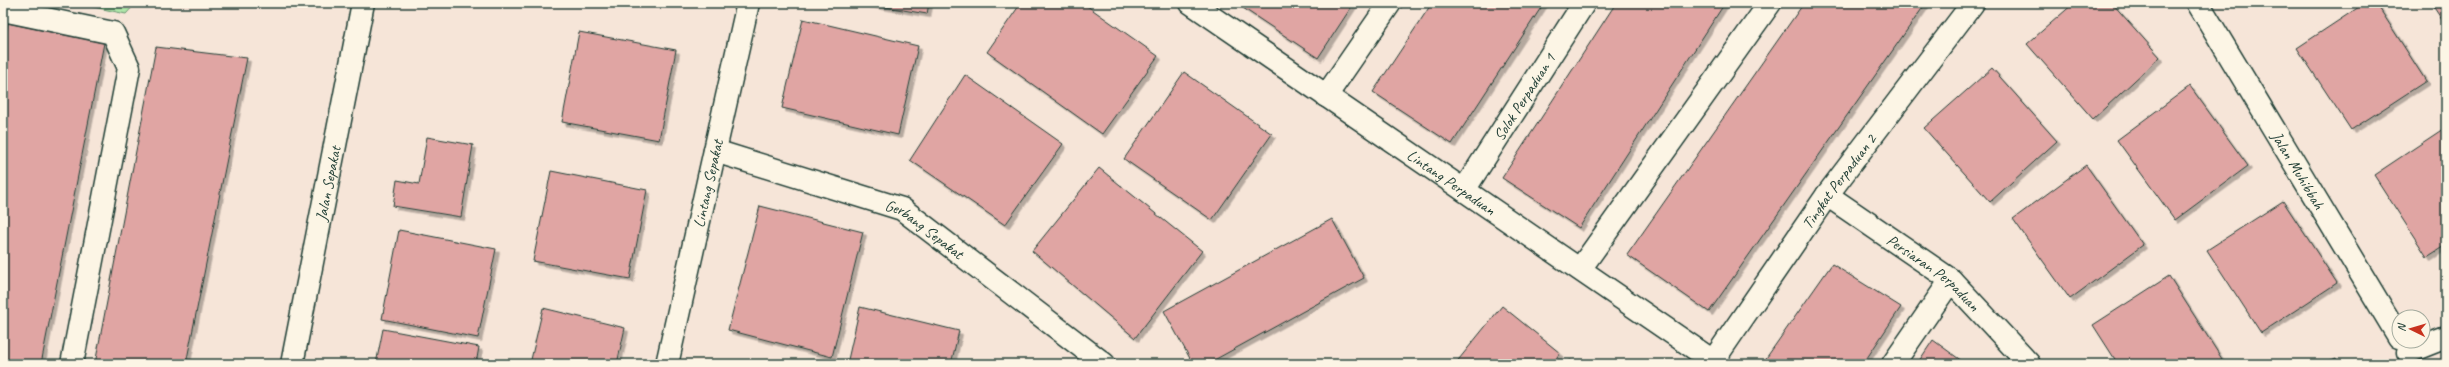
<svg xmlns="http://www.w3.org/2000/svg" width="2449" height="367" font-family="Caveat,sans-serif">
	<defs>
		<filter id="shadow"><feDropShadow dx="3.5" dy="3.5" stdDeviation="0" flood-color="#0004"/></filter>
	</defs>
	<rect width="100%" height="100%" fill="#f6e5d8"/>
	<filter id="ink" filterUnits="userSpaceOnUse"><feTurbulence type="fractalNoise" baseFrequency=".025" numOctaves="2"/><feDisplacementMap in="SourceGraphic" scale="8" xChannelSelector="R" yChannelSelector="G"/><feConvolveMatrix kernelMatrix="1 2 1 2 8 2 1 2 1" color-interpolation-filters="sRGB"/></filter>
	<g filter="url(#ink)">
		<path fill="#afe6a9" stroke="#67926e" d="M75,3H136L126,14Z"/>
		<g fill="#e0a5a3" stroke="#1f3d34" filter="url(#shadow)">
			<path d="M861,3H929L927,14Z"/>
			<path d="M1021,3H1083L1158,56L1102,134L987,52Z"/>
			<path d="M1246,3H1354L1318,58L1243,8Z"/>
			<path d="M1432,3H1544L1452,144L1373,92Z"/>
			<path d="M1616,3H1725L1579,228L1502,178Z"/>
			<path d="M1804,3H1926L1709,312L1627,255Z"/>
			<path d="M2074,3H2112L2160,57L2093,119L2027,44Z"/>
			<path d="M2365,3H2376L2426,81L2351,130L2297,48Z"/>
			<path d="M2431,3H2446V26Z"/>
			<path d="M803,19L918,46L898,135L782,108Z"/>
			<path d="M8,23L104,43L41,364H3V49Z"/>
			<path d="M579,32L676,50L659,140L562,122Z"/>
			<path d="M156,47L247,58L186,364H95Z"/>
			<path d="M1992,68L2057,141L1990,202L1924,128Z"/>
			<path d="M1184,72L1272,134L1212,220L1124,159Z"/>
			<path d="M965,75L1063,144L1005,225L910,160Z"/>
			<path d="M2190,86L2248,166L2175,220L2117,140Z"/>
			<path d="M2446,127V245L2427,257L2374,175Z"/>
			<path d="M427,137L473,145L461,217L393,206L397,180L419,184Z"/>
			<path d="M2086,165L2143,245L2070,299L2013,219Z"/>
			<path d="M1099,168L1202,251L1135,338L1032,251Z"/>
			<path d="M551,171L647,190L630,279L533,261Z"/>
			<path d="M2283,201L2337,283L2261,333L2207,250Z"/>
			<path d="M760,206L863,232L832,357L728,330Z"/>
			<path d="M1332,219L1364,278L1207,364H1193L1164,311Z"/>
			<path d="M399,230L496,249L478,338L382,319Z"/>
			<path d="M1832,264L1901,307L1863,364H1762Z"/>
			<path d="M2169,276L2222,359L2214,364H2118L2093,325Z"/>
			<path d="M1502,306L1560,353L1552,364H1455Z"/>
			<path d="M860,307L959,331L951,364H847Z"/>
			<path d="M543,308L625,328L617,364H530Z"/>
			<path d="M383,329L479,347L476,364H376Z"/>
			<path d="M1933,340L1966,364H1917Z"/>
			<path d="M2336,358L2338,364H2322Z"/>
			<path d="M1570,360L1577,364H1567Z"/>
		</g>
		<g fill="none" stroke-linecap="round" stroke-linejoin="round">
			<defs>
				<g id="lane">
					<path d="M3,10L113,33L129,68L72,364"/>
					<path d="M1326,96L1390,3"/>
					<path d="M1580,269L1770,3"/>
					<path d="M1893,364L1951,280"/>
				</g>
				<g id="street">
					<path id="s1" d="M1191,3L1713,361"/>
					<path id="s2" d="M715,151L902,209L1104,364"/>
					<path id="s3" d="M1464,190L1584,3"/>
					<path id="s4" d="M1827,195L1951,280L2029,364"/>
					<path id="s5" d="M667,364L748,3"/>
					<path id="s6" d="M1711,364L1827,195L1973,3"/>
				</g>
				<g id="secondary">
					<path id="s7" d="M2198,3L2399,337"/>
					<path d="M2408,352L2446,337"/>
					<path id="s8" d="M292,364L363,3"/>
				</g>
			</defs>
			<use href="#lane" stroke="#1f3d34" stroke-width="25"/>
			<use href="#street" stroke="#1f3d34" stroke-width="25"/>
			<use href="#secondary" stroke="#1f3d34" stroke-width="25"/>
			<use href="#lane" stroke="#fcf5e5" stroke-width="22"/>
			<use href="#street" stroke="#fcf5e5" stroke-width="22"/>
			<use href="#secondary" stroke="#fcf5e5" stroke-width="22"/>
		</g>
	</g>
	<g text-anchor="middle" stroke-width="3" stroke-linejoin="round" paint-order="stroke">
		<g font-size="16" fill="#1f3d34" stroke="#fcf5e5">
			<text dy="6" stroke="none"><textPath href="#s3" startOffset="111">Solok Perpaduan 1</textPath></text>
			<text dy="6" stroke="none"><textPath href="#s7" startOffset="195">Jalan Muhibbah</textPath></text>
			<text dy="6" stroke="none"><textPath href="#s6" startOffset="223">Tingkat Perpaduan 2</textPath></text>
			<text dy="6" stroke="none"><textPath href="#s1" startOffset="316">Lintang Perpaduan</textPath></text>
			<text dy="6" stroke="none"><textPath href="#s8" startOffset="184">Jalan Sepakat</textPath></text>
			<text dy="6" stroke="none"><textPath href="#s5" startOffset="185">Lintang Sepakat</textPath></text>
			<text dy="6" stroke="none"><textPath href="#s2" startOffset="225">Gerbang Sepakat</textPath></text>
			<text dy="6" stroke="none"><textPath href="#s4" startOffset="132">Persiaran Perpaduan</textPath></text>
		</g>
	</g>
	<rect width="2449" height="367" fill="none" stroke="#fcf5e5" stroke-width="16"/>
	<rect x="8" y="8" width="2433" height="351" fill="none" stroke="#1f3d34" stroke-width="1.5" filter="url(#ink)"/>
	<g transform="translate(2411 329) rotate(275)"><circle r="19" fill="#fcf5e5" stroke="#a4ab9e"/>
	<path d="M0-3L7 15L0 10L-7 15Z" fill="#c8321e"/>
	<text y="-6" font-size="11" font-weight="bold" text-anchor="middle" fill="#1f3d34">N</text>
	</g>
</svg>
